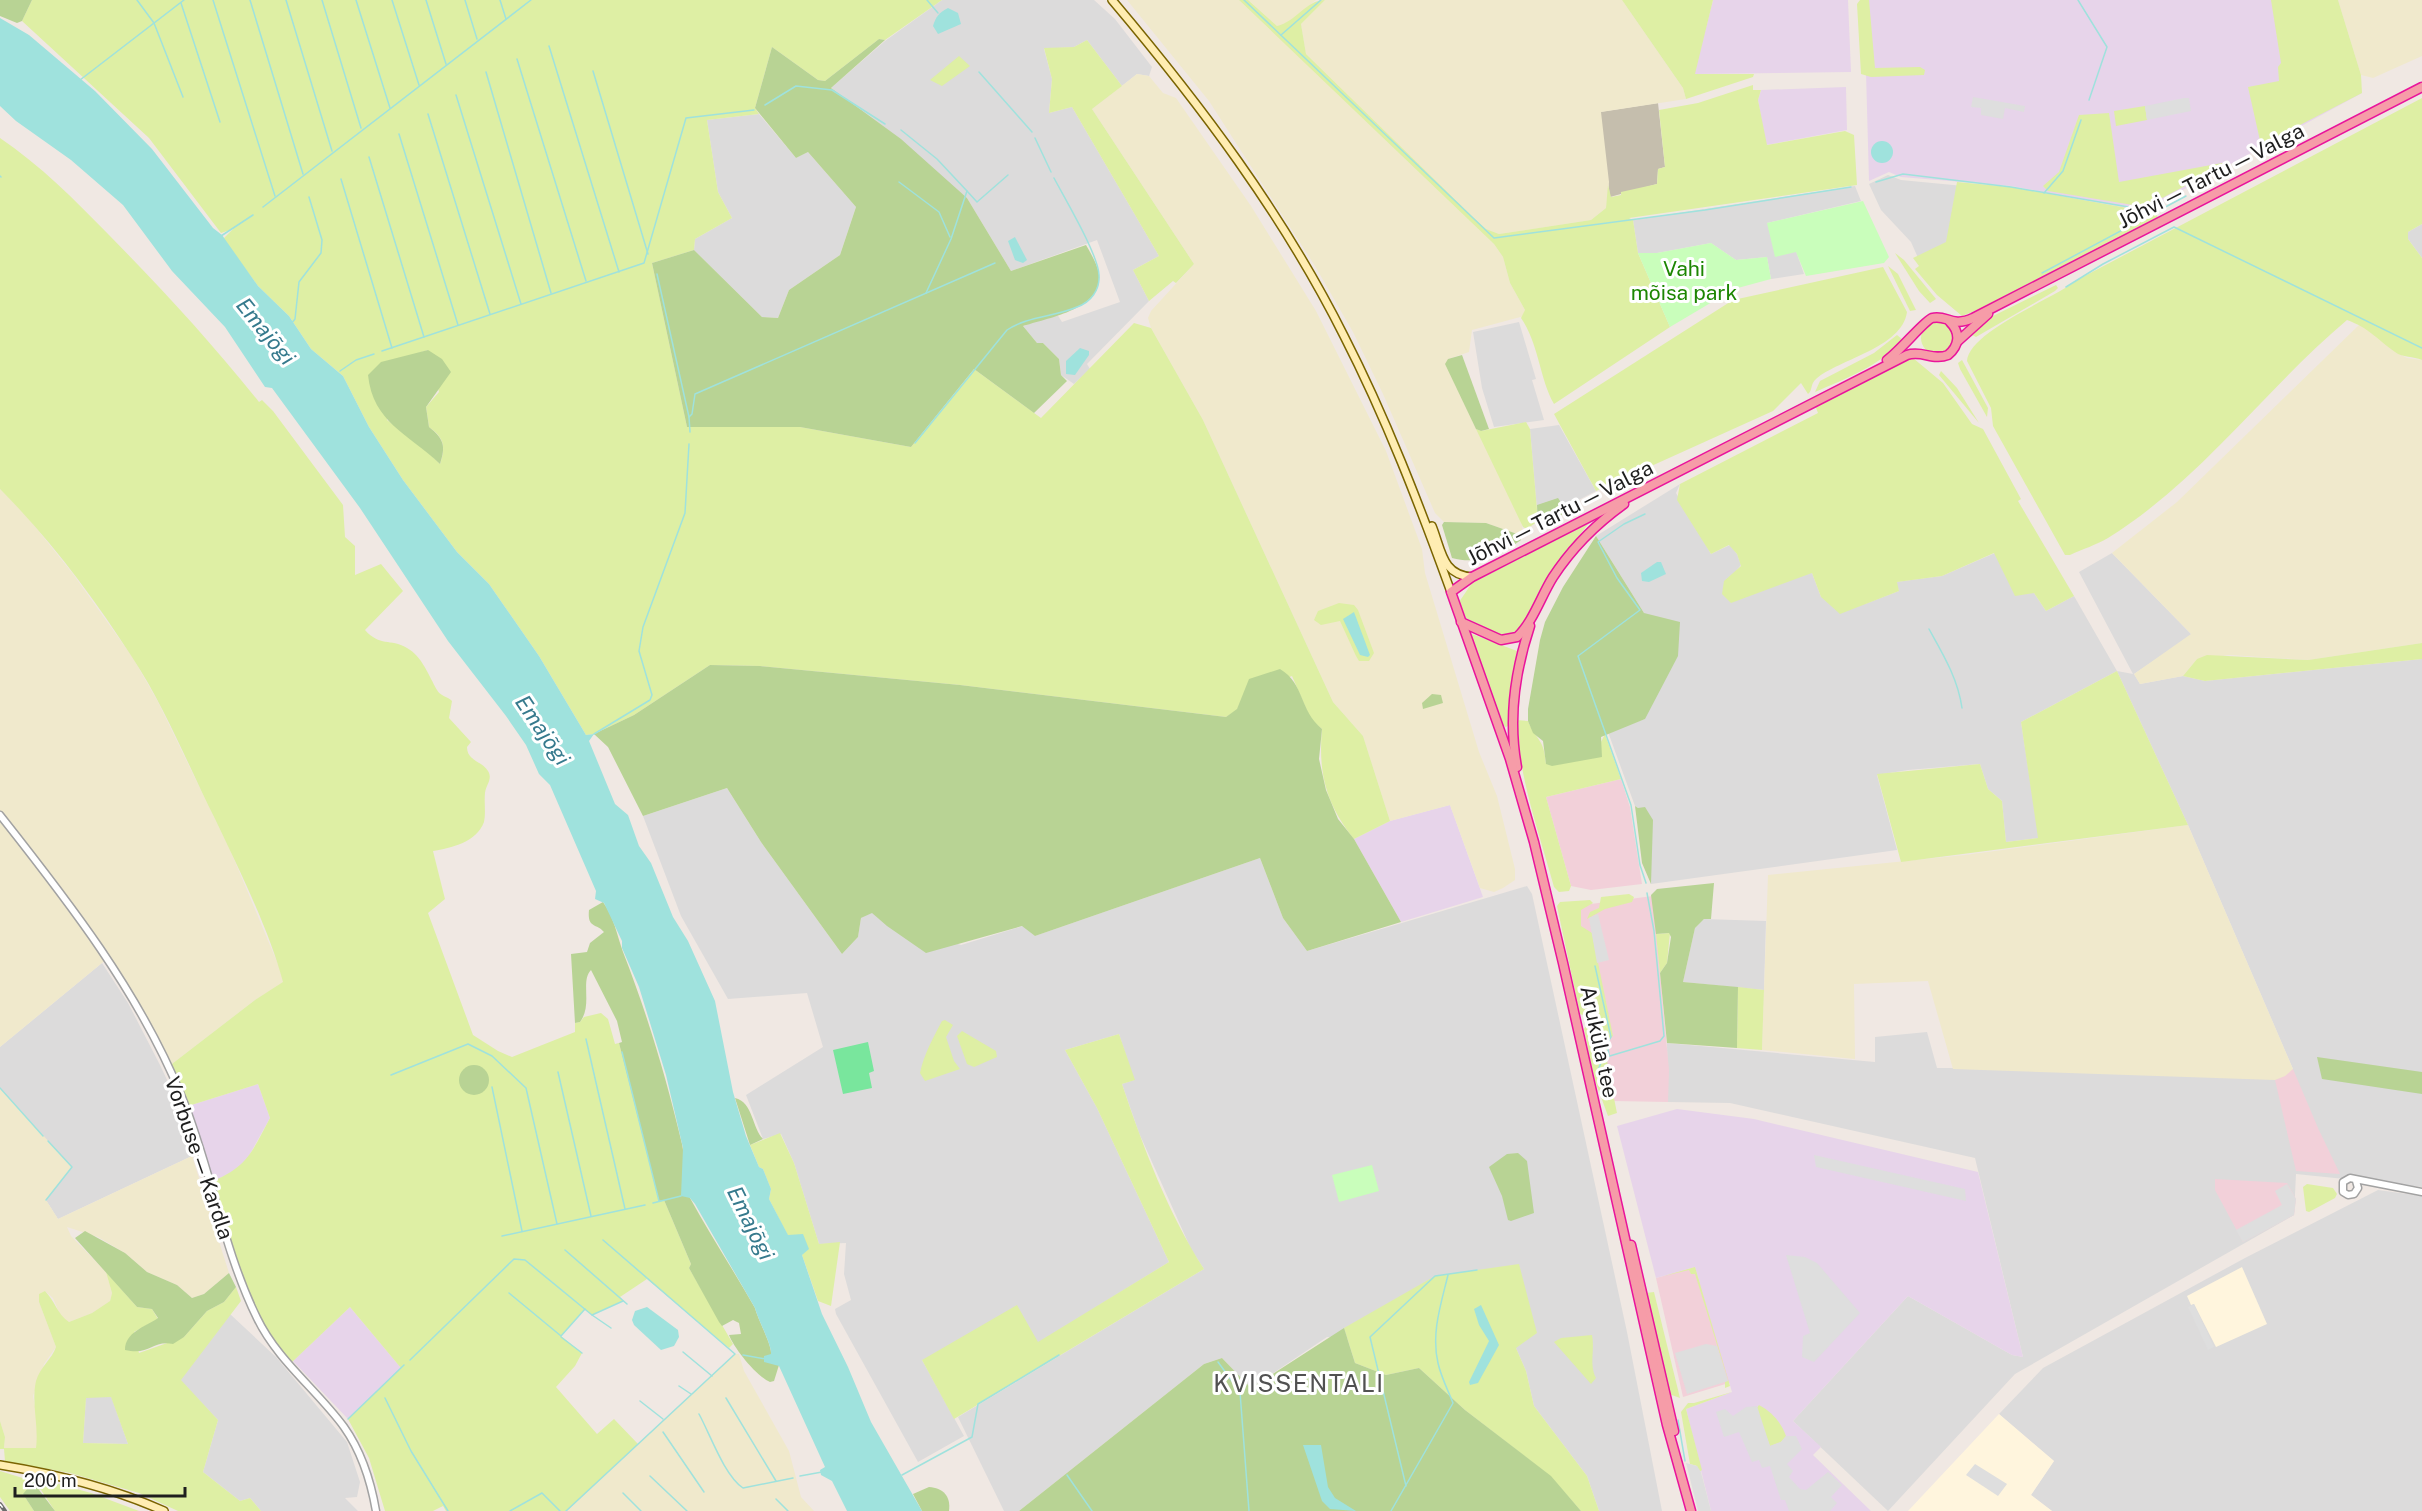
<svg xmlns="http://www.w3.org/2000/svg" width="2422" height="1511" font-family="'Public Sans',sans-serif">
	<rect width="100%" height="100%" fill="#f0e8e3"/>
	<g fill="#dcdbdb">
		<path d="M942,0H1094L1115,19L1152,67L1149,76L1137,74L1122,86L1087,40L1074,47L1044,49L1052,79L1049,113L1072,107L1159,256L1133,270L1149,301L1087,364L1090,369L1074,384L1061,375L1059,359L1043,343H1037L1023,326L1057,314L1062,322L1120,302L1097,240L1011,271L967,198L831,88L885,41Z"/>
		<path d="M759,114L796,158L808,152L856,207L840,255L789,290L778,318L762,317L694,250L695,239L732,218L718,192L707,120Z"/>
		<path d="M1888,175L1901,180L2047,194L1919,260L1911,242L1881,210L1869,184Z"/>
		<path d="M1855,186L1861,201L1767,223L1796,251L1804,274L1771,279L1767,257L1736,260L1711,243L1657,253H1638L1633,220Z"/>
		<path d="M2422,224V258L2408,239V232Z"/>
		<path d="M1519,322L1536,379L1532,380L1544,420L1494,427L1482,388L1473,332Z"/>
		<path d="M1559,425L1596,491L1538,521L1530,429Z"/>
		<path d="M1680,484L1676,493L1711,554L1730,545L1737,554L1741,565L1730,578L1812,573L1821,597L1865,604L1899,591L1896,582L1942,576L1995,553L2034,593L2046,611L2074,596L2117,671L2133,674L2079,572L2112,553L2192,635L2134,674L2140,684L2183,676L2205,681L2422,659V1187L2296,1174L2294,1215L2015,1374L1888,1511L1793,1421L1908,1296L2012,1355L2023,1357L1975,1158L1730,1103L1668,1102L1667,1043L1875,1062V1037L1927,1032L1937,1068L2293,1069L2188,825L2117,671L2021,722L2039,838L2006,842L2002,801L1988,789L1980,764L1908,770L1877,775L1897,850L1651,884L1638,808L1635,806L1608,732L1645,719L1644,613L1596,536Z"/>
		<path d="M727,788L761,842L842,954L858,937L861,918L872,912L879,919L961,945L1023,926L1035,936L1260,858L1283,918L1307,951L1527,886L1532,894L1627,1332L1662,1511H1599L1587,1476L1534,1406L1526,1371L1516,1348L1327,1337L1251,1388L1222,1358L1204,1364L1019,1511H1004L958,1417L1204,1269L1191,1249L1139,1133L1122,1084L1134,1080L1119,1034L1065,1050L1097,1108L1169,1262L1038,1343L922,1360L964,1436L918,1462L836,1314L835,1309L851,1300L844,1274L846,1243L819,1244L794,1163L781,1134L763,1139L746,1095L823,1047L807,993L728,999L681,916L643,816Z"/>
		<path d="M1704,919L1766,921L1764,990L1683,982L1695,928Z"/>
		<path d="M102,963L128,1003L160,1065L176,1099L192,1156L58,1219L46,1200L43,1136L0,1088V1047Z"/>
		<path d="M2378,1190L2422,1196V1511H2052L2031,1495L2054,1461L1999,1414L2043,1368L2245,1258Z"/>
		<path d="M230,1314L276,1357L347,1442L360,1482L357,1497L345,1498L358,1511H261L250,1498L240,1501L203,1472L218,1420L180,1380Z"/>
		<path d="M111,1396L128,1444L83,1443L86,1397Z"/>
	</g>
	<g fill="#f2d0d9">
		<path d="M1621,779L1630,807L1642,884L1591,890L1571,886L1546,797Z"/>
		<path d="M1653,896L1669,1070L1668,1102L1613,1101L1575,906Z"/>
		<path d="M2293,1069L2318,1128L2340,1174L2296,1171L2275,1080Z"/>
		<path d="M2215,1179L2287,1183L2296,1199L2294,1215L2243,1242L2215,1190Z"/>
		<path d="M1695,1267L1732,1382L1683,1397L1656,1278Z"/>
	</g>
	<g fill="#e7d4ea">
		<path d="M1713,0H1848L1851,72L1694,74Z"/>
		<path d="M1864,0H2336L2362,93L2144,211L2011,186L1901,177L1889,172L1869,181Z"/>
		<path d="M1846,87L1847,130L1766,145L1758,100L1761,90Z"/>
		<path d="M1450,805L1483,897L1401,922L1354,839L1390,821Z"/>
		<path d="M258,1084L270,1118L245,1163L231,1173L209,1183L185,1107Z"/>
		<path d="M1677,1109L1754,1119L1978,1172L2023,1357L2012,1355L1908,1296L1793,1421L1821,1447L1813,1455L1871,1511H1711L1686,1409L1732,1392L1695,1267L1656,1278L1617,1126Z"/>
		<path d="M350,1307L401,1368L348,1419L293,1361Z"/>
	</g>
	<g fill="#fff5dd">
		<path d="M2242,1267L2267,1324L2216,1347L2194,1304L2191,1305L2187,1296Z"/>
		<path d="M1999,1414L2054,1461L2031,1495L2052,1511H1908Z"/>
	</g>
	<path fill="#c5bead" d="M1658,103L1665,167L1658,169L1657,184L1610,197L1600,112Z"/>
	<g fill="#f0e9cc">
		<path d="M1127,0H1239L1494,244L1503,257L1510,283L1525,310L1524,316L1472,330L1469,352L1448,359L1446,364L1521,520L1523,532L1520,535L1486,523L1444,522L1435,513L1383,394L1353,332L1315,266L1209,101Z"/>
		<path d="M1248,0H1316L1288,24L1277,26Z"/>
		<path d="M1325,0H1622L1683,88L1686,99L1601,112L1609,182L1606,208L1591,220L1499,234L1486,229L1475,219L1306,54L1301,24Z"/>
		<path d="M2338,0H2422V56L2373,78L2361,75Z"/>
		<path d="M1137,74L1149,76L1163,93L1176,98L1251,206L1316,311L1386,451L1422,549L1425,573L1479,752L1497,796L1515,869V880L1503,888L1494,892L1480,888L1450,805L1390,821L1363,736L1333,702L1203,420L1151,328L1148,318L1151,311L1194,264L1092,109Z"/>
		<path d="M2359,325L2370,329L2394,351L2407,358L2422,360V643L2308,660L2230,655L2197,659L2183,676L2140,684L2134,674L2191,634L2112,553L2177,502Z"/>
		<path d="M0,489L24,513L73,574L133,658L158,702L231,852L280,969L284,983L255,1000L168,1067L108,958L0,1047Z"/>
		<path d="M2188,825L2293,1069L2285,1076L2275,1080L1953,1069L1928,981L1854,984L1855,1059L1762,1050L1768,875L1965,855Z"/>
		<path d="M0,1088L72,1167L46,1200L58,1219L192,1156L229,1273L204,1294L192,1298L177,1285L147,1272L125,1253L98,1237L67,1227L71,1236L106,1272L112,1293L110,1301L92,1313L69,1322L61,1317L53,1298L45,1291L39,1302L56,1347L44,1364L33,1396L39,1428L36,1449L23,1450L4,1448L5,1437L0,1421Z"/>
		<path d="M735,1354H739L744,1371L789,1451L801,1497L814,1511H566Z"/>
	</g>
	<g fill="#deefa4" fill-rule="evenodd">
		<path d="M32,0H942L885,40L879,39L825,81L818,80L772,47L755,108L759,114L707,120L718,192L732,218L695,239L694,250L652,263L687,427H800L911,447L974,369L1041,418L1134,323L1151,328L1203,420L1333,702L1363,736L1390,821L1354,839C1326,804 1318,773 1322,729L1311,720L1292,676L1243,696L1237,710L1226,717L960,685L760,666L710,665L634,715L594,734L586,735L539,656L489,584L457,552L403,480L369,427L343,376L311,349L289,316L258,286L223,239L233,229L221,233L149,138L22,21ZM428,350L439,392L426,407L429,427C444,438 446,446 440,464L420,444L387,420L412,355Z"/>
		<path d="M1239,0H1248L1277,26C1296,22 1306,0 1325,0L1301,24L1306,54L1475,219L1486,229L1499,234L1591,220L1606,208L1608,185L1611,197L1621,195V192L1657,184L1658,169L1665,167L1659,110L1698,103L1753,85V90H1761L1758,100L1767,145L1845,131L1854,135L1857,185L1629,218L1633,220L1638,253L1670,327L1554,404C1539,377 1539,344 1521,318L1525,310L1510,283L1503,257L1494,244Z"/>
		<path d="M1622,0H1713L1695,74H1754L1753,77L1686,99L1683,88Z"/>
		<path d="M1860,0H1869L1875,68L1920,67L1925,70L1924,75L1871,77L1861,74L1857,4Z"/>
		<path d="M2271,0H2338L2361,75L2362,93L2261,145L2248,87L2279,81L2278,67L2281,63Z"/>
		<path d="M1087,40L1122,86L1092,109L1194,264L1176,283L1173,281L1149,301L1133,270L1159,256L1072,107L1049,113L1052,79L1044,48L1074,47Z"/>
		<path d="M959,56L970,66L942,86L930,80Z"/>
		<path d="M2422,98V224L2408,232V239L2422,258V360C2413,356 2403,358 2395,352C2377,339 2369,328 2347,320C2265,389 2200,481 2108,538C2096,545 2083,549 2070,555H2065L1993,426L1991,408L1967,361C1969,331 2055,298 2079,279Z"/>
		<path d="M2145,106L2147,120L2116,126L2114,111Z"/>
		<path d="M2109,113L2119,182L2222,163L2223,166L2145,207L2048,191L2043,186L2059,172L2079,115Z"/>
		<path d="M0,138C40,165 75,200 109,235C162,289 212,343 259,402L262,400L273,411L343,505L345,537L355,546V575L381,564L403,591L365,630C380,647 390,638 407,648C422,656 429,676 437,690C440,696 447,696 452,701L449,718L471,742L467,747C467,761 482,761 488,771C493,779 486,785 485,793C484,803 486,812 484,822C477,842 451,848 433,851L445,899L428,913L473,1035L498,1051L512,1057L575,1032V1023L580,1022L584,1017L601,1013L608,1019L615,1044L619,1043L659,1201L664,1200L691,1264L689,1268L733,1344L729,1348L647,1279L620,1297L623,1301L592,1315L585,1309L561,1336L582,1353L575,1366L556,1387L597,1434L614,1419L638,1444L566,1511H446L443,1506L433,1511H385L369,1458L348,1419L401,1368L350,1307L290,1364L257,1319L209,1183C249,1166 251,1153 270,1118L258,1084L185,1107L168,1067L255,1000L283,982C270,932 238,867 215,819C188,765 165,707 132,657C94,598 50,539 0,489Z"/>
		<path d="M1957,182L2011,187L2155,213L2158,217L1992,304L1962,316L1937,295L1915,269L1919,266L1913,258L1946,242Z"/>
		<path d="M1895,253L1904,260L1936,299L1930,303L1919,291Z"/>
		<path d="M1888,266L1898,274L1916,310L1910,311Z"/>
		<path d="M1883,267L1907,312C1902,348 1839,359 1816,379C1810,384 1813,390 1808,394L1801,383L1773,411L1596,491L1554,414L1733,300Z"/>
		<path d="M2056,285L2058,288L2055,291L1976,337L1972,335L1993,316Z"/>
		<circle cx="1937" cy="338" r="16"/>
		<path d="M1897,335L1903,340C1879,366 1847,378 1815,392L1820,381L1874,353Z"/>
		<path d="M1909,358H1913L1943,383L1972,424L1983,429L2021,499L2018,501L2074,596L2046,611L2034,593L2015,596L1994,553L1942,576L1897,582L1899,591L1840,614L1821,597L1812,573L1731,603L1722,594L1724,581L1741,566L1737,554L1729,545L1711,554L1677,500L1680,484L1818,413L1815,405Z"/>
		<path d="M1962,360L1988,408L1987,417L1960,369L1958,363Z"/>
		<path d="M1941,371L1957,388L1979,423L1939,375Z"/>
		<path d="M1526,422L1530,429L1538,521L1527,529L1523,527L1476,429L1481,431Z"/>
		<path d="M1589,523L1555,566L1519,630L1502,636L1466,618L1459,602L1472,583Z"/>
		<path d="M1339,603L1354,605L1358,610L1374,653L1369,661H1359L1356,656L1340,621L1321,625L1314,620L1318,611Z"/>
		<path d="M1472,634L1517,651L1509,725L1506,727L1503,725L1471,637Z"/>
		<path d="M2422,643V659L2205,681L2183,676L2197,659L2207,655L2308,660Z"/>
		<path d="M2117,671L2188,825L1901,862L1877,774L1980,764L1988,789L2002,801L2006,842L2038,838L2021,722Z"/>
		<path d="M1516,720L1528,721C1537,742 1544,738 1546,764L1600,744L1605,734L1621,779L1546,797L1571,886L1569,891L1559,892L1554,887C1538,828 1520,782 1516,720Z"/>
		<path d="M1629,894L1634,897L1632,902L1605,909L1587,919L1590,912L1599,908L1601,897Z"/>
		<path d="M1590,900L1593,903L1581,910V926L1592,933L1613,1036C1598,1045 1615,1097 1617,1113L1608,1116L1594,1078L1584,1029L1599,1008L1595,1004L1585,1016L1580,1014L1557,906L1560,902Z"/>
		<path d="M1670,933L1667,963L1660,973L1656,934Z"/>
		<path d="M1738,987L1764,990L1762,1050L1737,1048Z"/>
		<path d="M945,1020L953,1025L946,1037L954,1061L960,1069L925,1081L920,1073C924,1054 933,1038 942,1021Z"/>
		<path d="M962,1031L996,1051L997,1057L974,1067L967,1064L957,1036Z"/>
		<path d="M1119,1034L1135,1080L1122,1084C1143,1147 1168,1213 1204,1269L954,1419L922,1360L1017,1305L1038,1342L1169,1262L1097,1108L1065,1050Z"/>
		<path d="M780,1133L794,1163L819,1244L840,1242L831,1306L818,1301L802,1255L804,1251L803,1235L788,1236L769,1199L771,1189L763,1169L759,1167L750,1145Z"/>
		<path d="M2307,1184L2333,1188L2337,1194L2335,1198L2309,1212L2306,1211L2303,1187Z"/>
		<path d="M1519,1264L1537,1333L1516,1348L1526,1371L1534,1406L1587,1476L1599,1511H1581L1550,1476L1465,1410L1419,1368L1386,1375L1355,1363L1344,1328L1435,1276Z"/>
		<path d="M1695,1267L1730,1386L1725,1388V1382L1728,1380L1695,1274H1691L1689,1270L1664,1276Z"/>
		<path d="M106,1272L137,1307L152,1309L158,1319L134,1332L139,1353L184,1337L207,1311L224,1302L236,1287L241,1301L181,1380L218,1420L203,1472L240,1501L250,1498L261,1511H178L139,1493L70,1473L5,1461L4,1449H0V1421L5,1437L4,1448H36C39,1425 31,1403 36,1381C40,1367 52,1359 56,1347L39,1302V1294L45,1291C55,1301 57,1314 69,1322L92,1313L110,1301L112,1293ZM111,1397L128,1444L83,1443L86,1398Z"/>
		<path d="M1654,1292L1680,1398L1669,1394L1646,1293Z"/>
		<path d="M1592,1335C1595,1351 1589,1364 1596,1378L1591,1384L1554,1342L1561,1338Z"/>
		<path d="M1732,1392L1686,1409L1702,1470L1699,1472L1697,1466L1690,1464L1681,1412L1688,1403H1694Z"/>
		<path d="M1759,1405C1772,1412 1781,1422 1786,1436L1781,1442L1770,1446L1756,1409Z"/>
		<path d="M0,1471L42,1484L55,1483L91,1493L139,1511H55L41,1490L23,1494L34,1511H10L0,1497Z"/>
	</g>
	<g fill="#b8d394">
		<path d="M0,0H32L22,21L17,23L0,16Z"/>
		<path d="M879,39L885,40L831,88L901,139L967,198L1011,271L1086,245C1091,254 1098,265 1099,275C1103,309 1047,318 1023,326L1037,343H1043L1059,359L1061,375L1067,381L1034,413L974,369L911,447L800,427H687L652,263L694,250L762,317L778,318L789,290L840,255L856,207L808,152L796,158L755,108L772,47L818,80L825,81Z"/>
		<path d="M428,350L442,359L451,372L426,407L429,427C444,439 446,446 440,464C409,434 373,423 368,375L381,362Z"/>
		<path d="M1462,355L1489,429L1481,431L1476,429L1445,364L1448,359Z"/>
		<path d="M1558,498L1562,504L1573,509L1547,522L1538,521L1537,505Z"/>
		<path d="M1444,522L1486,523L1520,535L1521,540C1500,555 1478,565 1452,558L1442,525Z"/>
		<path d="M1596,536L1644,613L1680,622L1678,656L1645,719L1601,737L1602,757L1552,766L1546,764L1543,741L1533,733L1528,721V709L1540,640L1545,622L1563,587Z"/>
		<path d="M710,665L760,666L960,685L1226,717L1237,709L1249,679L1280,669C1305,684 1299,710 1322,729L1319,759L1326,790L1338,819L1354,839L1401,922L1307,951L1283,918L1260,858L1035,936L1022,926L926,953L887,926L872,913L861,918L858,937L842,954L761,842L727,788L643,816L608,747L594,734L634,715Z"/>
		<path d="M1432,694L1441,695L1443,703L1423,709L1422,703Z"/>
		<path d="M1635,806L1638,808L1645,807L1653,820L1651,884L1642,863Z"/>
		<path d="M1714,883L1711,919H1704L1695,928L1683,982L1738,987L1737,1048L1667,1043L1660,973L1667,963L1671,937L1669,933L1656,934L1651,895L1657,889Z"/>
		<path d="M603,902C614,917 617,935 623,952C648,1016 666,1077 682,1144C686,1162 681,1181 690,1198C710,1235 734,1271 755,1308C758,1320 772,1345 771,1354L779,1365L774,1381L770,1382C756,1376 734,1348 729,1335L741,1334L739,1323L733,1320L722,1326L719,1322L689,1268L691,1264L664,1200L659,1201L619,1043L622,1042L617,1021L591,970C580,981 593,1005 580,1022L575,1023L571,954L587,952L590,943L604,932C597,923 587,929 589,910Z"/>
		<path d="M2317,1057L2422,1072V1094L2322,1079Z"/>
		<circle cx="474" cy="1080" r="15"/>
		<path d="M735,1098C753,1102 752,1128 763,1139L750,1145Z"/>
		<path d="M1518,1153L1527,1161L1534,1213L1511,1221L1508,1220L1502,1196L1489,1167L1507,1154Z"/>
		<path d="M85,1231L125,1253L147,1272L177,1285L192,1298L204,1294L229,1273L236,1287L224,1302L207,1311L184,1337L173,1344C152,1340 150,1356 125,1350C125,1332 145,1327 158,1318L152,1309L137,1307L75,1238Z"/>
		<path d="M1344,1328L1355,1363L1386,1375L1419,1368L1465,1410L1551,1476L1581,1511H1019L1204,1364L1222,1358L1251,1388Z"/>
		<path d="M33,1482L55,1511H34L23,1494Z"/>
		<path d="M929,1487C943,1488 951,1496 949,1511H922L913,1494Z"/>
	</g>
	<g fill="#c9febb">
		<path d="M1863,201L1889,257L1884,263L1806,276L1796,252L1775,257L1767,223Z"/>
		<path d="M1711,243L1736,260L1767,257L1771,279L1734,289L1670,327L1638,253H1657Z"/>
		<path d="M1372,1165L1379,1191L1339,1202L1332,1175Z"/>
	</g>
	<path fill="#79e69d" d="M868,1042L874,1071L869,1073L872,1088L843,1094L833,1050Z"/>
	<g fill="#dedede">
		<path d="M1973,97L2025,106L2024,112L2005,108L2003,119L1981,115V108L1971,107Z"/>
		<path d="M2184,98H2189L2191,111L2147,120L2145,106Z"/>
		<path d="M1598,914L1609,960L1597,963L1589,918Z"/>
		<path d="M1814,1155L1965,1189L1966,1201L1816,1167Z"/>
		<path d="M2287,1184L2296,1199L2294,1215L2243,1242L2236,1230L2282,1205L2275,1191Z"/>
		<path d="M1786,1255L1805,1257L1817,1263L1860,1313L1814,1362L1802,1357L1803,1336L1810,1333Z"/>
		<path d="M2194,1304L2214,1347L2208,1350L2188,1307Z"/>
		<path d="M1706,1344L1717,1346L1728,1381L1687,1394L1675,1353Z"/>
		<path d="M1757,1406L1770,1446L1781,1442L1786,1436H1796L1802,1449L1787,1464L1793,1471L1789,1477L1800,1489L1806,1490L1828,1472L1842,1485L1831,1497L1837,1503L1830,1511H1789L1785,1500H1781L1770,1466L1762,1468L1759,1460L1752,1462L1739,1432L1724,1437L1716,1412L1725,1409L1733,1416L1746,1407Z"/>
		<path d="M1686,1463L1697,1466L1701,1472L1711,1511H1698Z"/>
		<path d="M1975,1464L2007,1484L1998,1496L1966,1475Z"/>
	</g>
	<g fill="#9fe2dd">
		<path d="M948,8L958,13L961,24L938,34L933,26C936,16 939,13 948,8Z"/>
		<path d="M0,18L29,35L95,91L152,149L213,228L222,235L258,286L289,316L311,349L343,376L369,427L403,480L457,552L489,584L539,656L586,735L594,734L589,741L615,804L628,815L639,846L651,863L673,917L688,941L715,1001L733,1092L746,1136L759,1167L763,1169L771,1189L769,1199L788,1235L803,1234L809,1249L802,1255L822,1314L848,1367L871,1422L922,1511H847L832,1481L821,1475L820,1470L825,1467L779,1366L764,1362V1356L771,1354C772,1345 758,1320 755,1308L695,1204L690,1198L681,1196L683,1148L666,1075L639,987L622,948V941L604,903L595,899L596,891L550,785L539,774L526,745L506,716L448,641L360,508L272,388L265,387L225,327L172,271L123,205L71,160L16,121L0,106Z"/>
		<circle cx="1882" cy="152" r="11"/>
		<path d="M1015,237L1027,260L1023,263L1015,260L1008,241Z"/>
		<path d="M1080,348L1089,351V355L1075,375L1066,374V361Z"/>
		<path d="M1657,562H1661L1666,574L1649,582L1642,581L1641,573Z"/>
		<path d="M1354,612L1370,655L1368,657L1360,655L1343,619Z"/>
		<path d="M1481,1305L1499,1345L1478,1383L1470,1385L1469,1382L1489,1341L1479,1325L1474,1309Z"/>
		<path d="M647,1307L678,1330L679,1337L674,1346L661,1350L634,1325L632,1320L635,1311Z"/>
		<path d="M1303,1445H1321L1328,1487L1335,1498L1356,1511L1330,1509L1322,1501Z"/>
	</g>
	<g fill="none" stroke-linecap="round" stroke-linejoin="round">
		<g stroke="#9fe2dd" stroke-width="1.5">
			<path d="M137,0L154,23L183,97"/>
			<path d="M213,0L275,196"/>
			<path d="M250,0L303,174"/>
			<path d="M286,0L332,151"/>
			<path d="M322,0L361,128"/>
			<path d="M356,0L390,108"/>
			<path d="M392,0L419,85"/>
			<path d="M426,0L446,64"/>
			<path d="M465,0L477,39"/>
			<path d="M500,0L506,19"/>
			<path d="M927,0L938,13"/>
			<path d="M1244,0L1494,238L1705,210L1851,187"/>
			<path d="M2078,0L2107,47L2089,100"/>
			<path d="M181,3L220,122"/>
			<path d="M1281,35L1321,0"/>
			<path d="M549,46L619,272"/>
			<path d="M517,59L586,281"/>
			<path d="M593,71L648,254"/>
			<path d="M486,72L551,293"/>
			<path d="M979,72L1032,132"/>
			<path d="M80,80L184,0"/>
			<path d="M456,95L521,304"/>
			<path d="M765,105L796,86L832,90L885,124"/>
			<path d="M428,114L490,314"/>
			<path d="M901,130L937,159L967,191L951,239L926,293"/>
			<path d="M399,134L458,325"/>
			<path d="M1035,138L1051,172"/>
			<path d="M369,157L424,337"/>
			<path d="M0,176L1,177"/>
			<path d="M341,179L392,348"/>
			<path d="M899,182L939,212L950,237"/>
			<path d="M1876,182L1903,174L2011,187L2158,212"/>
			<path d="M967,191L977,202L1008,175"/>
			<path d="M2044,193L2063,171L2081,120"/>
			<path d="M263,207L531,0"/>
			<path d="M221,236L253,215"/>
			<path d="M2042,273L2186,196"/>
			<path d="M657,274L689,417"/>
			<path d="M2066,287L2103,264L2174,227L2422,348"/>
			<path d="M291,324L295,319L299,282L321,253L322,240L309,197"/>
			<path d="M382,351L644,263L686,118L754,110"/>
			<path d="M340,371L356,360L374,354"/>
			<path d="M690,432L689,417L692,414L695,394L995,263"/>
			<path d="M915,443L1007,330C1028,316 1054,317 1077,307C1091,302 1100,290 1099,275C1098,254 1065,199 1054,178"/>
			<path d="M1645,514L1624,524L1598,542L1617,578L1640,610L1578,656L1631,805L1640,865L1646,883"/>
			<path d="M1929,629C1943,654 1958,679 1962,708"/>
			<path d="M594,734L650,700L652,695L639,651L643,627L685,513L689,444"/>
			<path d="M1595,966L1611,1037L1607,1044L1609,1055"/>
			<path d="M586,1039L625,1209"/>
			<path d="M622,1052L659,1201"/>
			<path d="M1598,1070L1603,1058L1660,1041L1664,1036L1654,931L1647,893"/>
			<path d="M558,1072L591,1216"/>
			<path d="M391,1075L468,1044L492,1056L526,1088L557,1224"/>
			<path d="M492,1087L522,1231"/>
			<path d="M0,1088L43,1136"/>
			<path d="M46,1200L72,1167L48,1141"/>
			<path d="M653,1203L681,1196"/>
			<path d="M502,1236L645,1205"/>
			<path d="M565,1250L627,1304"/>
			<path d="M509,1293L561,1336L585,1309"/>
			<path d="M592,1315L611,1328"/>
			<path d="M561,1337L582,1353"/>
			<path d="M683,1352L712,1376"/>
			<path d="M743,1355L766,1359"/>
			<path d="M410,1360L514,1259L525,1260L592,1315L623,1301"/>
			<path d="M1218,1362L1240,1392L1249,1511"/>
			<path d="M679,1386L691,1394"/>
			<path d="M385,1398L411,1451L448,1511"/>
			<path d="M726,1398L776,1481"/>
			<path d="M640,1401L663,1419"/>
			<path d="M699,1414C710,1434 724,1475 743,1488L793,1478"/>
			<path d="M348,1419L404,1365"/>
			<path d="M1678,1420L1685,1461"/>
			<path d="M663,1432L704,1492"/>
			<path d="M902,1475L972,1437L978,1404L1059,1355"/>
			<path d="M1067,1475L1092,1511"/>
			<path d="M650,1476L687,1511"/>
			<path d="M800,1476L822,1472"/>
			<path d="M1406,1486L1370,1337L1435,1276L1477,1270"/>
			<path d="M623,1493L641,1511"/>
			<path d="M776,1499L788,1511"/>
			<path d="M510,1511L542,1493L560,1511"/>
			<path d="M566,1511L735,1354L603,1240"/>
			<path d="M1391,1511L1453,1403C1448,1390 1441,1377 1438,1363C1431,1333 1441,1304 1448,1275"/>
		</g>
		<defs>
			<g id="tertiary">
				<path d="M0,815C68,901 139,992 181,1095C211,1167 222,1247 257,1318C277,1360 317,1390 344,1427C361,1451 371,1482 376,1511"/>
				<path d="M2356,1181L2358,1188L2354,1194L2348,1195L2343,1192V1182L2350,1178L2422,1192"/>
			</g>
			<g id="secondary">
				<path d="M1112,0C1200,104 1283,214 1344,336C1386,418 1419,504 1451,592"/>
				<path d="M1432,526C1442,551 1442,575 1472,577"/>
				<path d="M0,1465C56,1474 112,1488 164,1511"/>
			</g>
			<g id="trunk">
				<path d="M1958,341L1988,314"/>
				<path d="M1887,360C1899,352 1925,320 1932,318C1947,314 1951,328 1973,318L2422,87"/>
				<path d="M1461,622L1501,640L1517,637C1533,622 1541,596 1553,577C1572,548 1596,524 1624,504"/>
				<path d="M1517,767C1508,719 1515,671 1530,626"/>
				<path d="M1631,1245L1674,1431"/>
				<path d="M1691,1511L1667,1425L1563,963L1534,842L1510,759L1451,592L1472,577L1907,355C1922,350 1933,361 1948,355C1959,346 1961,333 1950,322"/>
			</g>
		</defs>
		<use href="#tertiary" stroke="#a2a2a2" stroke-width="9"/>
		<use href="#secondary" stroke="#7a6400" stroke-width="10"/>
		<use href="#trunk" stroke="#e9149b" stroke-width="11"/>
		<use href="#tertiary" stroke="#fff" stroke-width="6"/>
		<use href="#secondary" stroke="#ffedb2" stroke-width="7"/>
		<use href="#trunk" stroke="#f69ca8" stroke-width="8"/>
		<defs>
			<path id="rail" d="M0,1504L5,1511"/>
		</defs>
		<use href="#rail" stroke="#6c6c6c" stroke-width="4"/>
		<use href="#rail" stroke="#fff" stroke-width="1.5" stroke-dasharray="4.5" stroke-linecap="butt"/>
	</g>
	<g text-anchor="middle" stroke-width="6" stroke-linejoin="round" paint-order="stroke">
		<g font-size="21" fill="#1e1e1e" stroke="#fff">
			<text transform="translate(2211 176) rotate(-27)" y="7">Jõhvi — Tartu — Valga</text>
			<text transform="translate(1560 513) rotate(-27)" y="7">Jõhvi — Tartu — Valga</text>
			<text transform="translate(1599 1042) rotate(78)" y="7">Aruküla tee</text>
			<text transform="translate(199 1158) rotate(71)" y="7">Vorbuse — Kardla</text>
		</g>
		<g font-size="21" fill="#1d8602" stroke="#fff">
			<text x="1684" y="276">Vahi<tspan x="1684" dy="24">mõisa park</tspan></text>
		</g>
		<g font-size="22" font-style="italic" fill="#367a8d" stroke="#fff">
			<text transform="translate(266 331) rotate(51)" y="8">Emajõgi</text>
			<text transform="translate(543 730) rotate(56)" y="8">Emajõgi</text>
			<text transform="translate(751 1223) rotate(64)" y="8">Emajõgi</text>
		</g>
		<g font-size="24" letter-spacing="1.5" fill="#515151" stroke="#fff">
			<text x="1299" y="1392">KVISSENTALI</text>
		</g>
	</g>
	<path d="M15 1487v9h170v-9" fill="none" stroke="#1e1e1e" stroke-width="3"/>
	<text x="24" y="1487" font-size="18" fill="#1e1e1e" stroke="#ffffff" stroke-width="4.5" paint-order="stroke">200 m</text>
</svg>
